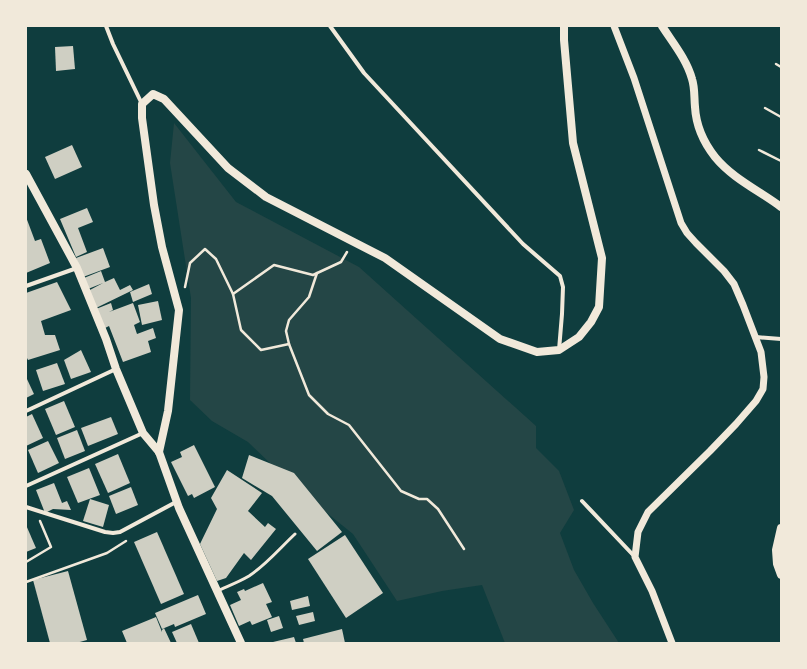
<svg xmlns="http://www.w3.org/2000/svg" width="807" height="669" font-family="Montserrat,sans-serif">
	<rect width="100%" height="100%" fill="#0f3d3e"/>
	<path fill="#244646" d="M174,123L236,202L359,267L536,426V448L559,471L574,510L560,533L574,570L593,603L619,643H505L482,585L442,591L397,601L353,534L296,488L248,442L212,421L190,400L191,298L170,163Z"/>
	<g fill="#cfcfc3">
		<path d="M73,46L75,69L56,71L55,47Z"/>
		<path d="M72,145L82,167L55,179L45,157Z"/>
		<path d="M87,208L93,222L78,228L87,252L76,257L60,219Z"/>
		<path d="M26,217L35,241L41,239L50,263L26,273Z"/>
		<path d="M103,248L110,267L83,277L76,258Z"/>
		<path d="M101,271L105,282L114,278L120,290L130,285L133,290L96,308L88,291L103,283L88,289L84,278Z"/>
		<path d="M57,282L71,310L41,321L45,335H55L60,350L28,360L26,356V293Z"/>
		<path d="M149,284L152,294L133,302L130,292Z"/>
		<path d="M158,301L162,320L142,325L138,305Z"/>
		<path d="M111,303L113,310L109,312L133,303L140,322L134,325L137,334L153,328L156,338L148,341L151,352L123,362L109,326L105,328L96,309Z"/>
		<path d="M81,350L91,372L71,379L64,360Z"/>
		<path d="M57,363L65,384L43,391L36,370Z"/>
		<path d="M26,377L34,394L26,398Z"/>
		<path d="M64,401L75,427L56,435L45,409Z"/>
		<path d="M32,414L43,438L26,446V417Z"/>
		<path d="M111,417L118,434L88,446L81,428Z"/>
		<path d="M77,430L85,451L65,459L57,438Z"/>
		<path d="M48,441L59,463L38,473L28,450Z"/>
		<path d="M194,445L215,487L194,498L192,494L188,496L171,462L182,457L180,452Z"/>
		<path d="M118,454L130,483L108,493L95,464Z"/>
		<path d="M249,455L294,473L342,532L317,551L272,496L242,478Z"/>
		<path d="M89,468L100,495L78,503L67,477Z"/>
		<path d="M227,470L262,493L248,511L265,527L268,523L276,529L251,560L244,553L226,578L217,581L200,544L217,509L211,498Z"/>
		<path d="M54,483L62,503L67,501L71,510L53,509L45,513L36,490Z"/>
		<path d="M131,487L138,505L116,514L109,496Z"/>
		<path d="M90,499L109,505L103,527L83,521Z"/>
		<path d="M26,525L36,548L26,552Z"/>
		<path d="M157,532L184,594L161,604L134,542Z"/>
		<path d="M345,535L383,593L346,618L308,559Z"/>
		<path d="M68,571L87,640L76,643H50L33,580Z"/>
		<path d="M263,583L272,602L266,604L272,617L252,625L250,621L239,626L230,605L241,600L237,592L244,589L245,591Z"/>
		<path d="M198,595L206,614L175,627L174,624L162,629L155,613Z"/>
		<path d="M308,596L310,606L292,610L290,601Z"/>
		<path d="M313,612L315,621L299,625L296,616Z"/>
		<path d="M279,616L283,628L271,632L267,620Z"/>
		<path d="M156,617L162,632V630L164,628L171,643H127L122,631Z"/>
		<path d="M191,624L199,643H177L172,632Z"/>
		<path d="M342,629L345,643H304L303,639Z"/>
		<path d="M294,637L296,643H273V642Z"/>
	</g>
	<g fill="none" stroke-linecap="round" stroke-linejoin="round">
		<g stroke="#f1e9da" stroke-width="2.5">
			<path d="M776,64L781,67"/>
			<path d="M765,108L781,117"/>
			<path d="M759,150L781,161"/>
			<path d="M185,287L190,263L205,249L216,259L233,294L274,265L313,275L341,262L347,252"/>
			<path d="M233,294L241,330L261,350L289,344L309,395L328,414L349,425L401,491L419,499H427L438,509L464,549"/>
			<path d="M289,344L286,331L289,320L309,297L317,273"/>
			<path d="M26,562L51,547L40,521"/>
			<path d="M26,582L107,553L126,541"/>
		</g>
		<path stroke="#f1e9da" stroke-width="3" d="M217,591C228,586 239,582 249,576C266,565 280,548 295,534"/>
		<g stroke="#f1e9da" stroke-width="4">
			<path d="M106,26L113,44L142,104"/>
			<path d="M330,26L364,73L523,244L560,276L563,287L562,314L559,350"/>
			<path d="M26,286L77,268"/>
			<path d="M756,337L781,339"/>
			<path d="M26,411L116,369"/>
			<path d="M26,486L143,433"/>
			<path d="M582,501L635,557"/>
			<path d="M26,507L105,532L113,533L120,532L176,502"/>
		</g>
		<path stroke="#f1e9da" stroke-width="7" d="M614,26L634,78L681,223L687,233L696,243L724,271L734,284L743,305L761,352L764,377L763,389L756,401L736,424L710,451L648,512L638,532L635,557L652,591L672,643"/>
		<g stroke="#f1e9da" stroke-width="8">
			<path d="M662,26C673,43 687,60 692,79C695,88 694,97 695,107C696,125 704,143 715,157C733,179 760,191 781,207"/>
			<path d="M26,174L77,268L106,339L116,369L143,433L159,452L179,508L241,643"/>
			<path d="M159,452L168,411L179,310L162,247L154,205L142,118V104L153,94L164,99L228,168L266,197L385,258L500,339L537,352L559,350L579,337L591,322L599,307L602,258L573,143L564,40V26"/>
			<path d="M781,528L776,550L777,564L781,575"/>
		</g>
	</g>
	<rect width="807" height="669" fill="none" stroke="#f1e9da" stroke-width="54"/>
</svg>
